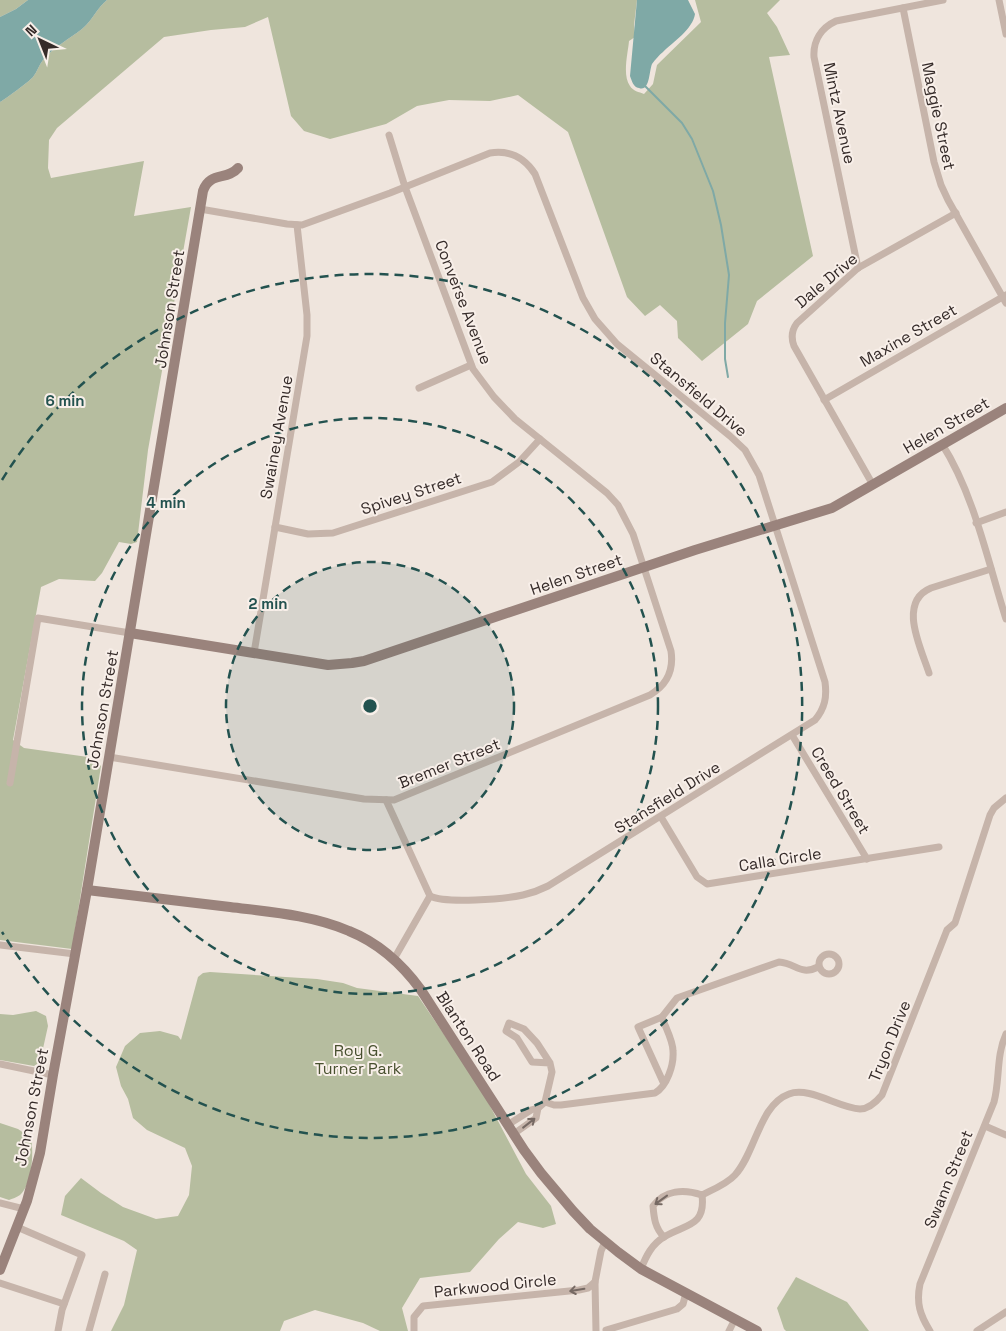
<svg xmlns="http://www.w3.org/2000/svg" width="1006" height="1331" font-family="'Space Grotesk',sans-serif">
	<rect width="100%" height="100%" fill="#efe5dd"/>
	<g fill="#b6bd9f">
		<path d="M0,0H28L16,9L0,17Z"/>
		<path d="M107,0H637L634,25L635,37L629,41C628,53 622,75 630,86C633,91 639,92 644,94L653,84L657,65L701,22L695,0H780L767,13L777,27L790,55L769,57L813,256L757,301L748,324L702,361L678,338L677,321L660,305L645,316L627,297L568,132L518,95L490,101L449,100L417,106L386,124L330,139L304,131L291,116L268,17L245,27L211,30L164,37L57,128L49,140L48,168L51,178L144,161L134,216L191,207L148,450L137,542L131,544L119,542L102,573L95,581L59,579L41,587L13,740L24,748L95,758L101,766L72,949L0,940V102C4,100 31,80 33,77C37,72 39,65 43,60C54,47 69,39 82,29C92,21 97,8 107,0Z"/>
		<path d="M210,972L317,979L343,983L357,988L418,996L481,1089L526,1174L551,1206L556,1224L543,1228L518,1222L499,1239L470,1272L420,1278L402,1308L408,1331H380L363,1323L315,1310L284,1321L280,1331H111L124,1305L137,1250L124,1241L61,1215L65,1196L81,1178L101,1193L123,1207L156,1219L178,1216L189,1195L192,1166L185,1148L147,1130L133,1118L128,1099L121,1086L116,1067L125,1046L140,1033L160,1031L178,1036L181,1040L198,977L203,973Z"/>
		<path d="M36,1011L46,1016L48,1026L40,1062L34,1066L0,1060V1014L13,1015Z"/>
		<path d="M0,1123L18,1129L31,1138C34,1153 32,1184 20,1195C17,1197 12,1199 9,1200L0,1197Z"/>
		<path d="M796,1277L847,1302L869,1331H786L784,1329L777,1308Z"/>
	</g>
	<g fill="#7fa9a6">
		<path d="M28,0H107C97,8 92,21 82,29C69,39 54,47 43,60C39,65 37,72 33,77C31,80 4,100 0,102V17L16,9Z"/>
		<path d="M637,0H688L695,14C693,29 673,42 663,52C659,55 655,60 652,64C649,71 650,92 639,88C633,87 632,81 630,76Z"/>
	</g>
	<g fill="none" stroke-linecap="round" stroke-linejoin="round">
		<path stroke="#7fa9a6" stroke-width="2" d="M644,85L682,123L692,139L713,191L721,225L729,275L725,323V359L728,377"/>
		<g stroke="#c6b4aa" stroke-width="7">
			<path d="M999,0L1006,34"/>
			<path d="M903,8L934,162L941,185L948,200L1006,303"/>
			<path d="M200,209L287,224L302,225L390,193L490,153C510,150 524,157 535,174L583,298L595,319L617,344L730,436L745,450L759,475L825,682C827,697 825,708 815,720L548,886C540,890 532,893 523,895C504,899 446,904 430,896"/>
			<path d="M858,268L814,57C813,41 821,28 836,21L943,0"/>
			<path d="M419,388L471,365"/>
			<path d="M824,400L1006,295"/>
			<path d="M942,444C974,494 988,562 1006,619"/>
			<path d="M873,485L794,346C791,338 791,331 797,323L858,268L956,213"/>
			<path d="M976,523L1006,512"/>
			<path d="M275,527L308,534L333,533L492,482L519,462L540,439"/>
			<path d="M254,653L307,336V315L297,225"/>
			<path d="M929,673C921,648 897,602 931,588L991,569"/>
			<path d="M792,735L867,859"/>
			<path d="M109,757L364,799L394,800L650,695C667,685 674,671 671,651L633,534L618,505L607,493L515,419L494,397L473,369L405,187L389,135"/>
			<path d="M10,783L38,618L130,633"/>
			<path d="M386,800L430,896L394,959"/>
			<path d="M661,817L697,877L707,884L939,847"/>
			<path d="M0,945L75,954"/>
			<circle cx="829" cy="964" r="10"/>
			<path d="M662,1017L677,998L779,962C796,963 800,976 818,967"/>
			<path d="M0,1064L53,1075"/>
			<path d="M545,1102L554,1105H561L655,1093C667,1086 674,1065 673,1051C673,1040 665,1027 662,1017L638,1027L664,1084"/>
			<path d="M509,1124L531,1110L538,1108L545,1102L552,1072L550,1063L537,1043L524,1029L509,1023L506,1031L517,1038L532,1062L550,1063"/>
			<path d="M985,1126L1006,1135"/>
			<path d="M515,1133L536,1118L538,1108"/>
			<path d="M0,1203L24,1209"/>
			<path d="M17,1227L82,1255L62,1310L58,1331"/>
			<path d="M664,1237C655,1228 654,1218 653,1206C665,1190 684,1189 702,1195C712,1190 727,1184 735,1175C756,1152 759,1105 789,1094C809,1086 839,1108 860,1109C869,1109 877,1101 882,1095L947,930L955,923L990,815L994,808L1006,798"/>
			<path d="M641,1269C646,1256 652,1244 664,1237C685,1224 706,1227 702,1195"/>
			<path d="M595,1282L601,1251L605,1242"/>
			<path d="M0,1283L64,1304"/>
			<path d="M606,1330L677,1309L683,1304L686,1293"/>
			<path d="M89,1331L105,1274"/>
			<path d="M414,1331V1317L423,1306L579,1290L588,1288L595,1282L596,1331"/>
			<path d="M729,1331L735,1319"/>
			<path d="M930,1331C920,1315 916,1303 920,1284L994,1102C1000,1079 996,1056 1006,1034"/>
			<path d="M977,1331L1006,1312"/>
		</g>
		<g stroke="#9a837c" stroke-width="10">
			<path d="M130,633L328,665L352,663L364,661L695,550L832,508L1006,408"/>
			<path d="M87,890C135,896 182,901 230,907C270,912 312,915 349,931C379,943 402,964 421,990L524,1150L541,1173L573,1211L590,1229L618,1252L641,1269L757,1331"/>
			<path d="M0,1270L27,1201L40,1153L53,1075L87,890L203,191C210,171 227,181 238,168"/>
		</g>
	</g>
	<defs><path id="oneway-shaft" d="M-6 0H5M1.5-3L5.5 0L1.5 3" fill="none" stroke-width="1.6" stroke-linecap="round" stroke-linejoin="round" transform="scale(1.25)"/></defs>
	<g stroke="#766963">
		<use href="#oneway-shaft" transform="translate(529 1123) rotate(-38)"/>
		<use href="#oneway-shaft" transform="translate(661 1200) rotate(144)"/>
		<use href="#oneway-shaft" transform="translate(577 1290) rotate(171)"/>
	</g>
	<circle cx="370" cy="706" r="144" fill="#23524f" fill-opacity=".12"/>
	<g fill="none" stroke="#23524f" stroke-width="2.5" stroke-dasharray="9 6">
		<circle cx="370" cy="706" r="144"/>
		<circle cx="370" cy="706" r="288"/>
		<path d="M2 480A432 432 0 1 1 2 932"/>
	</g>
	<g text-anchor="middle" stroke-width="4" stroke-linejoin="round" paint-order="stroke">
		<g font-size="16" fill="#352b29" stroke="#f8efe9">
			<text transform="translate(840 113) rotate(78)" y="6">Mintz Avenue</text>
			<text transform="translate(939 116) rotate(78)" y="6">Maggie Street</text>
			<text transform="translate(826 280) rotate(-40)" y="6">Dale Drive</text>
			<text transform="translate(464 302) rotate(69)" y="6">Converse Avenue</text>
			<text transform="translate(169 309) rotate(-81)" y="6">Johnson Street</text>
			<text transform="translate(908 335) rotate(-30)" y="6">Maxine Street</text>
			<text transform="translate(699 394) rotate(40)" y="6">Stansfield Drive</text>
			<text transform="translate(946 425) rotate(-30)" y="6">Helen Street</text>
			<text transform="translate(276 437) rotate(-80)" y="6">Swainey Avenue</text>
			<text transform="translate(411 493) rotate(-18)" y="6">Spivey Street</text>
			<text transform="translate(576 574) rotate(-19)" y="6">Helen Street</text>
			<text transform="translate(102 709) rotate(-80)" y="6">Johnson Street</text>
			<text transform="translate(449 763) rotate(-22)" y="6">Bremer Street</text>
			<text transform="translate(841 790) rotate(59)" y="6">Creed Street</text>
			<text transform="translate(667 797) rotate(-32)" y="6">Stansfield Drive</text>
			<text transform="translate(780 859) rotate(-9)" y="6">Calla Circle</text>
			<text transform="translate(469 1036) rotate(57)" y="6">Blanton Road</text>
			<text transform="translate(889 1041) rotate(-68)" y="6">Tryon Drive</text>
			<text transform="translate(31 1107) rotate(-79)" y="6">Johnson Street</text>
			<text transform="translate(948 1179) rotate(-68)" y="6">Swann Street</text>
			<text transform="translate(495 1285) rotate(-6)" y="6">Parkwood Circle</text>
		</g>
		<g font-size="16" fill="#48502f" stroke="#f8efe9">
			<text x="358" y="1056">Roy G.<tspan x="358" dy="18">Turner Park</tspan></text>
		</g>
	</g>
	<circle cx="370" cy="706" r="8" fill="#23524f" stroke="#f8efe9" stroke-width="2.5"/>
	<g font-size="15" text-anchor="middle" font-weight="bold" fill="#23524f" stroke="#f8efe9" stroke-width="4" stroke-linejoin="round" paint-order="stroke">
		<text x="65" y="406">6 min</text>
		<text x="166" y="508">4 min</text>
		<text x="268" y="609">2 min</text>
	</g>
	<g transform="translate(40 40) rotate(317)" stroke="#f8efe9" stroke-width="4" paint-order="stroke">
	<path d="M0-4L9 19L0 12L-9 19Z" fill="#352b29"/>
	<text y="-8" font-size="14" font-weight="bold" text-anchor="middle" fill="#352b29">N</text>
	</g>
</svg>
